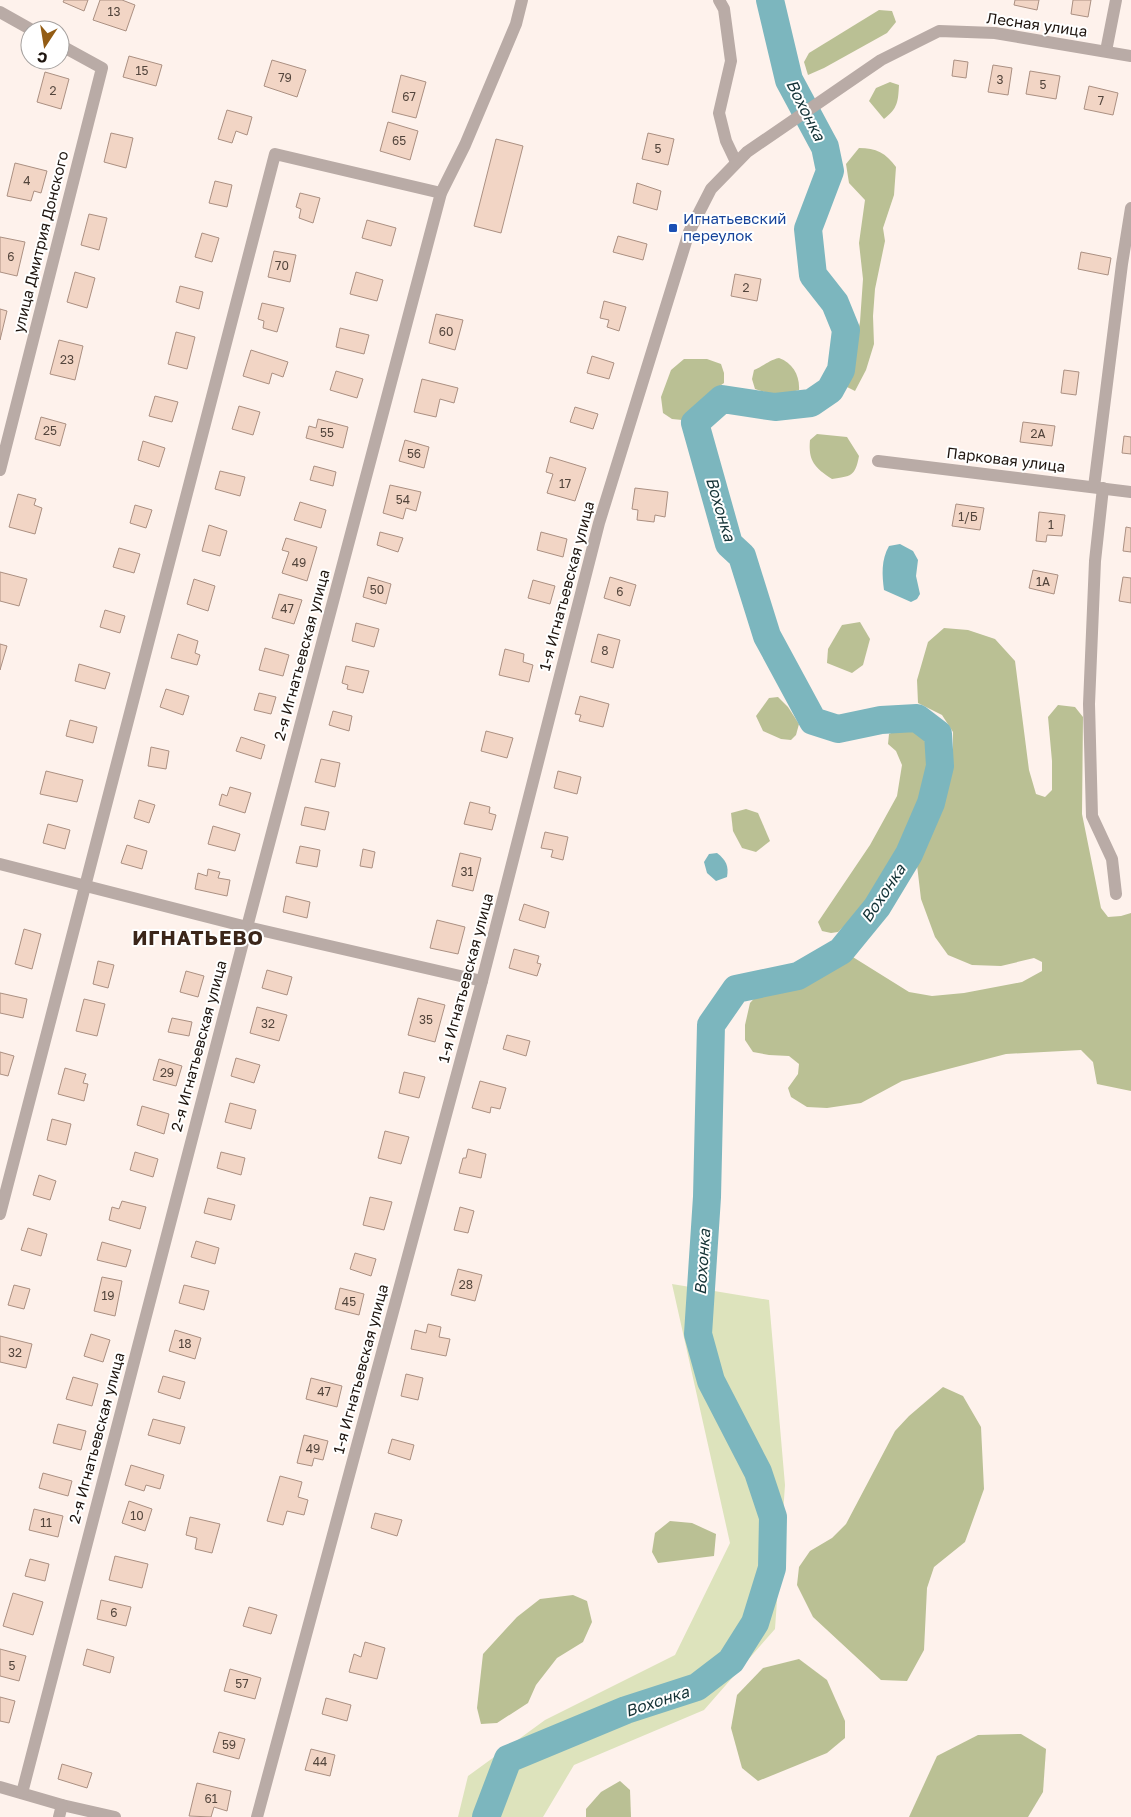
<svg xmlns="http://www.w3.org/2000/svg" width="1131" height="1817" font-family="'Golos Text',sans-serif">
	<rect width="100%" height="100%" fill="#fef2ec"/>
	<path fill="#dde3bc" d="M672,1284L769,1300L785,1485L775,1629L704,1710L574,1765L543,1817H458L468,1776L545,1720L675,1655L730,1543Z"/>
	<g fill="#bac094">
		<path d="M879,10L892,11L896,22L887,33L824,68L808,75L804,62L809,53Z"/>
		<path d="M890,82L899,85C898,102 898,108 884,119L869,101L876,88Z"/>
		<path d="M859,148C876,148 886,153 896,167L894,195L883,228L885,241L875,289L873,316L874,344L866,370L855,391L847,387L860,322L863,279L859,243L865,200L849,183L846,164Z"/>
		<path d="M779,358C793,363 800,376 799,390C783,395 771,395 755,389L752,379L754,370C764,366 769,360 779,358Z"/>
		<path d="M684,359H707L721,364L724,373V383L711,392L692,413L682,420L672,419L663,413L661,397L671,370Z"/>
		<path d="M817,434L847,437L859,456C855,477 851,476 832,479C815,468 808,461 810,440Z"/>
		<path d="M860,622L870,639L863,665L852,673L827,663L828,649L842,625Z"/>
		<path d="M944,628L968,630L995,639L1015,661L1029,770L1036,794L1045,797L1052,790V761L1048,717L1058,705L1075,707L1083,717L1082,814L1101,908L1108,917L1121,916L1131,913V1091L1097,1084L1093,1062L1081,1050L1006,1054L902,1081L861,1103L827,1108L807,1107L791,1097L788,1088L798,1074L799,1064L789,1056L769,1055L753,1052L745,1040V1025L750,1003L760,992L820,977L848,954L909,992L932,996L964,993L1022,982L1042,971V962L1034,958L1001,966L972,965L948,955L935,937L921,899L917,865L953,764V732L942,715L918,703L917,680L928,642Z"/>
		<path d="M778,697L788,707L799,724L796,735L791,740L781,739L763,731L756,716L769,698Z"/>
		<path d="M911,727L924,738L929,760L923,793L898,854L854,917L838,932L831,933L822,931L818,922L870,845L897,796L902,765L896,751L888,744L889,734L900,729Z"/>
		<path d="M746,809L758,813L770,841L756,852L742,848L733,831L731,813Z"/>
		<path d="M943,1387L963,1396L981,1427L984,1489L965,1542L934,1567L927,1588L924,1650L907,1681L881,1680L813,1617L797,1585L799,1567L810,1551L832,1538L846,1524L895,1431L909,1416Z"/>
		<path d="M670,1521L692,1523L716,1534L714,1556L658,1563L652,1552L655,1533Z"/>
		<path d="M573,1595L587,1601L592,1622L583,1642L557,1658L536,1685L528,1703L497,1723L481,1724L477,1708L483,1654L517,1617L540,1599Z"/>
		<path d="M799,1659L827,1680L845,1721V1738L827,1753L758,1781L742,1768L731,1728L737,1695L763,1668Z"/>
		<path d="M1021,1734L1046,1749L1043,1792L1028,1817H909L937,1756L978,1735Z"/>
		<path d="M620,1781L630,1790L631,1817H586V1809L601,1792Z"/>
	</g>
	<g fill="#7cb6be">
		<path d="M900,544L913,551L918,560L916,576L920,594L917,599L911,602L884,590C882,575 881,560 889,546Z"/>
		<path d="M717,853C726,860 729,866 727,877L716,881L707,873L704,862L709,854Z"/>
	</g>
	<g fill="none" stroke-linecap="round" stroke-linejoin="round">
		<path stroke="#7cb6be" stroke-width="28" d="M486,1817L508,1759L626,1710L697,1687L731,1661L755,1623L772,1568L773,1517L758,1472L711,1381L698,1334L707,1197L711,1025L736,989L798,976L841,951L877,907L909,854L931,803L940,766L938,734L917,718L881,720L838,729L813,721L767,636L742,556L729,544L695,423L722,399L775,407L811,403L830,390L841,370L846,330L835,303L813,275L808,229L830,171L825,147L789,80L770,0"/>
	</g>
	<g fill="#f2d5c5" stroke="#ab9082">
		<path d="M64,0H88L84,11L63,2Z"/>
		<path d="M100,0H122L135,5L126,31L93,20Z"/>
		<path d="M1015,0H1039L1037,10L1014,5Z"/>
		<path d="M1073,0H1091L1088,17L1071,14Z"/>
		<path d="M129,56L162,65L156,86L123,77Z"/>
		<path d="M272,60L306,70L297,97L264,86Z"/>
		<path d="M954,60L968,62L966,78L952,76Z"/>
		<path d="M993,65L1012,68L1008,95L988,92Z"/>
		<path d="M1030,71L1060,76L1056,99L1026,94Z"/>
		<path d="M45,72L69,79L61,109L37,102Z"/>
		<path d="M401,75L426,82L416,118L392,112Z"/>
		<path d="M1089,86L1118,93L1113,115L1084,109Z"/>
		<path d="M227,110L252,117L247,135L236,131L232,143L218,139Z"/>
		<path d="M388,122L418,131L410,160L380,151Z"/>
		<path d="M111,133L133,138L126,168L104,162Z"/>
		<path d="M648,133L674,139L668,165L642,159Z"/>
		<path d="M496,139L523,146L501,233L474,226Z"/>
		<path d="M15,163L47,171L41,193L34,191L31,201L7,196Z"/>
		<path d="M215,181L232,185L227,207L209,203Z"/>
		<path d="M637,183L661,191L657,210L633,203Z"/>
		<path d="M300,193L320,198L313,223L299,218L301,209L296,207Z"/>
		<path d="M89,214L107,218L99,250L81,245Z"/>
		<path d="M367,220L396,228L391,246L362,238Z"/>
		<path d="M202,233L219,238L212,262L195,257Z"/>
		<path d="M618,236L647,244L643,260L613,252Z"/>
		<path d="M0,237L25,242L17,276L0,272Z"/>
		<path d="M274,251L296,255L290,282L268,277Z"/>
		<path d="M1081,252L1111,258L1108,275L1078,269Z"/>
		<path d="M75,272L95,278L87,308L67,302Z"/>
		<path d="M356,272L383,280L377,301L350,294Z"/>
		<path d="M735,274L761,279L757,301L731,296Z"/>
		<path d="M180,286L203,292L199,309L176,302Z"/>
		<path d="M604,301L626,307L619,331L607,327L609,320L600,318Z"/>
		<path d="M262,303L284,308L277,332L263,328L264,321L258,319Z"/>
		<path d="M0,309L7,311L0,340Z"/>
		<path d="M436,314L463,320L455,350L429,343Z"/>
		<path d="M340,328L369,335L364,354L336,347Z"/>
		<path d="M176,332L195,337L187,369L168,364Z"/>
		<path d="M59,340L83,346L75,380L50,374Z"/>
		<path d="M251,350L288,362L283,377L272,373L269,384L243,376Z"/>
		<path d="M592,356L614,363L609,379L587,373Z"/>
		<path d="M1064,370L1079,372L1076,395L1061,393Z"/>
		<path d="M336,371L363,379L357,398L330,390Z"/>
		<path d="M422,379L458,388L454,403L440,399L436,417L414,412Z"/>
		<path d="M155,396L178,402L172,422L149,416Z"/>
		<path d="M239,406L260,412L253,435L232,429Z"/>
		<path d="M575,407L598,414L593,429L570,422Z"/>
		<path d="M41,417L66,424L60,446L35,439Z"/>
		<path d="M318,419L348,427L343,448L306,438L309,426L316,428Z"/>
		<path d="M1023,422L1055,426L1052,446L1020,442Z"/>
		<path d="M1124,436L1131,437V454L1122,453Z"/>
		<path d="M405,440L429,447L424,468L399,461Z"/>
		<path d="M143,441L165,448L159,467L138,460Z"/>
		<path d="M550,457L586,468L575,501L547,493L553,474L546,472Z"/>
		<path d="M314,466L336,472L333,486L310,480Z"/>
		<path d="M220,471L245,477L240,496L215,489Z"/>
		<path d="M390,485L421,492L416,511L406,508L403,519L383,513Z"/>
		<path d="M635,488L668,492L665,517L655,515L654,522L637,520L638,510L632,509Z"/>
		<path d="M18,494L36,499L34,505L42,508L35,534L9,527Z"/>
		<path d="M300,502L326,510L321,528L294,520Z"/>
		<path d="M956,504L984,508L980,530L952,526Z"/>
		<path d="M135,505L152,510L146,528L130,523Z"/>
		<path d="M1039,512L1065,515L1062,536L1047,535L1046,542L1036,541Z"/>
		<path d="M209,525L227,531L220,556L202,551Z"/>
		<path d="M1126,527L1131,528V552L1123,551Z"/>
		<path d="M380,532L403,538L398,552L377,545Z"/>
		<path d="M541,532L567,539L563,557L537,550Z"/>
		<path d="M286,538L317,547L307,581L282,573L289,552L282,550Z"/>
		<path d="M119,548L140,554L134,573L113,567Z"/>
		<path d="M1033,570L1058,575L1054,594L1029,588Z"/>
		<path d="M0,572L27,579L19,606L0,601Z"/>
		<path d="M368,577L391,584L386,604L363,597Z"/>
		<path d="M610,577L636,585L630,606L604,598Z"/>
		<path d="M1123,577L1131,578V603L1119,601Z"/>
		<path d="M194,579L215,586L208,611L187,604Z"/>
		<path d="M533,580L555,586L550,604L528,598Z"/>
		<path d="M279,594L302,600L294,624L272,618Z"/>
		<path d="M105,610L125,616L120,633L100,627Z"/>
		<path d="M356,623L379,629L374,647L352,641Z"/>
		<path d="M178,634L198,641L195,653L200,655L197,665L171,658Z"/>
		<path d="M598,634L620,640L613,668L591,662Z"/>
		<path d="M0,644L7,646L0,670Z"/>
		<path d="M265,648L289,655L283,676L259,670Z"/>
		<path d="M505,649L524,654L523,662L533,665L529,682L499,675Z"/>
		<path d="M79,664L110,673L105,689L75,681Z"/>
		<path d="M346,666L369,671L363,693L347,689L348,685L342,683Z"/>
		<path d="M166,689L189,696L183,715L160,707Z"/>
		<path d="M259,693L276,697L271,714L254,710Z"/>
		<path d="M580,696L609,704L603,727L579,721L581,715L575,714Z"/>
		<path d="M333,711L352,716L349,731L329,725Z"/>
		<path d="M70,720L97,727L93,743L66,736Z"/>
		<path d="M486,731L513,738L507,758L481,751Z"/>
		<path d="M241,737L265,745L261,759L236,751Z"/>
		<path d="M151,747L169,751L166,769L148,766Z"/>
		<path d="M321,759L340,763L335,787L315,782Z"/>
		<path d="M46,771L83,780L77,802L40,794Z"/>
		<path d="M558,771L581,777L577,794L554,788Z"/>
		<path d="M230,787L251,793L245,813L219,805L222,794L227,796Z"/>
		<path d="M139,800L155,805L149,823L134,818Z"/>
		<path d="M470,802L490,807L489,813L496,815L492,830L464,824Z"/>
		<path d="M305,807L329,812L325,830L301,825Z"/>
		<path d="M48,824L70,830L65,849L43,843Z"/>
		<path d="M213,826L240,834L235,851L208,844Z"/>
		<path d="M545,832L568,837L563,860L551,857L553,850L541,848Z"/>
		<path d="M127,845L147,851L142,869L121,863Z"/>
		<path d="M300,846L320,850L317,867L296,863Z"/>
		<path d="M363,849L375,852L372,868L360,866Z"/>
		<path d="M460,853L481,858L473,891L452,886Z"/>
		<path d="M208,869L220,872L218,878L230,880L227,896L195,889L198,873L207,876Z"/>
		<path d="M286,896L310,902L307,918L283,912Z"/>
		<path d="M524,904L549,912L545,928L519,920Z"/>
		<path d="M437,920L465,927L458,954L430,948Z"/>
		<path d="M24,929L41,934L32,969L15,964Z"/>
		<path d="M514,949L539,956L537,963L541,964L537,976L509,968Z"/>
		<path d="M98,961L114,965L108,988L93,984Z"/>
		<path d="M267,970L292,977L287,995L262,988Z"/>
		<path d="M186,971L204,976L198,997L180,992Z"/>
		<path d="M0,993L27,999L23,1018L0,1013Z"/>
		<path d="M418,998L445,1005L435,1042L408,1035Z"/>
		<path d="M84,999L105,1004L97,1036L76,1031Z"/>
		<path d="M257,1007L287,1015L279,1041L250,1033Z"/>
		<path d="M172,1018L192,1022L189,1036L168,1032Z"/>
		<path d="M507,1035L530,1041L526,1056L503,1049Z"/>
		<path d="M0,1052L14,1056L8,1076L0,1074Z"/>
		<path d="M236,1058L260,1065L254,1083L231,1076Z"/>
		<path d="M159,1059L182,1066L176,1086L153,1080Z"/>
		<path d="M65,1068L86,1074L83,1083L88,1084L84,1101L58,1094Z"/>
		<path d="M404,1072L425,1077L419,1098L399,1093Z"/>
		<path d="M480,1081L506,1088L500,1109L491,1107L490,1113L472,1108Z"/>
		<path d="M230,1103L256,1110L251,1129L225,1122Z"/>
		<path d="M142,1106L169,1114L164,1134L137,1125Z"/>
		<path d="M52,1119L71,1124L66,1145L47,1140Z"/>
		<path d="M385,1131L409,1137L401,1164L378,1158Z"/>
		<path d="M468,1149L486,1154L481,1178L459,1173L463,1158H466Z"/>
		<path d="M135,1152L158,1159L153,1177L130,1170Z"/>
		<path d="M221,1152L245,1158L241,1175L217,1168Z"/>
		<path d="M39,1175L56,1181L50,1200L33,1195Z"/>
		<path d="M370,1197L392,1202L384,1230L363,1225Z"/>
		<path d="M208,1198L235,1205L231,1220L204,1213Z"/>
		<path d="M122,1201L146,1207L140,1229L109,1220L112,1207L119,1209Z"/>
		<path d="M460,1207L474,1211L468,1233L454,1230Z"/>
		<path d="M28,1228L47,1234L41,1256L21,1250Z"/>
		<path d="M196,1241L219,1248L215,1264L191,1257Z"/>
		<path d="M102,1242L131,1250L126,1267L97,1260Z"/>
		<path d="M355,1253L376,1259L371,1276L350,1269Z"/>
		<path d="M458,1269L482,1275L475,1301L451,1295Z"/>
		<path d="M102,1277L122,1281L115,1316L94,1311Z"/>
		<path d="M14,1285L30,1289L24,1309L8,1305Z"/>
		<path d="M184,1285L209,1291L204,1310L179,1303Z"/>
		<path d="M340,1288L364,1294L359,1315L335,1309Z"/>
		<path d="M428,1324L441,1327L439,1337L450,1339L446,1356L411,1349L415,1330L426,1333Z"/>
		<path d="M175,1330L201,1338L195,1359L169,1351Z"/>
		<path d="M91,1334L110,1340L103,1362L84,1356Z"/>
		<path d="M0,1336L32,1344L26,1368L0,1362Z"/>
		<path d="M406,1374L423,1378L418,1400L401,1396Z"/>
		<path d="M163,1376L185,1382L180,1399L158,1392Z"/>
		<path d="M73,1377L98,1384L92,1406L66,1399Z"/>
		<path d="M311,1378L342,1386L337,1407L306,1399Z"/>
		<path d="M153,1419L185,1427L180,1444L148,1435Z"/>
		<path d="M58,1424L86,1431L81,1450L53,1443Z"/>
		<path d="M304,1435L328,1441L323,1460L314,1458L312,1466L297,1463Z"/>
		<path d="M392,1439L414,1445L410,1460L388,1453Z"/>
		<path d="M131,1465L164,1475L160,1489L146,1485L144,1491L125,1485Z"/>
		<path d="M43,1473L72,1481L68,1496L39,1488Z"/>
		<path d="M280,1476L302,1482L298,1497L308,1500L304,1515L287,1511L283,1525L267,1521Z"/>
		<path d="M129,1501L152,1509L145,1531L122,1523Z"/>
		<path d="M34,1509L63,1516L58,1537L29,1530Z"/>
		<path d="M375,1513L402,1520L397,1536L371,1528Z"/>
		<path d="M190,1517L220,1524L212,1553L195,1549L197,1538L186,1535Z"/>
		<path d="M115,1556L148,1564L142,1588L109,1580Z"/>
		<path d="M30,1559L49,1564L45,1581L25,1576Z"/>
		<path d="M13,1593L43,1602L33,1635L3,1626Z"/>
		<path d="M101,1600L131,1607L126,1626L97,1619Z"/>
		<path d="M249,1607L277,1615L271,1634L243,1626Z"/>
		<path d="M365,1642L385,1648L377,1679L349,1672L354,1654L361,1657Z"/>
		<path d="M0,1649L26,1656L19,1681L0,1676Z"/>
		<path d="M87,1649L114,1657L110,1673L83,1665Z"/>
		<path d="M230,1669L261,1678L255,1699L224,1691Z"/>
		<path d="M0,1697L15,1701L9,1723L0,1721Z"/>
		<path d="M326,1698L351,1705L347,1721L322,1714Z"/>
		<path d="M219,1732L245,1739L239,1759L213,1752Z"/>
		<path d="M311,1749L335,1755L330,1776L305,1770Z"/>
		<path d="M62,1764L92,1773L87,1788L58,1779Z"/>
		<path d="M197,1783L231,1791L227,1811L214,1807L211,1817L189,1816Z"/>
	</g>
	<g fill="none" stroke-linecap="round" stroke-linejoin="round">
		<g stroke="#b9aba6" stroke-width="12">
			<path d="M719,0L724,9L731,61L719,113L726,141L736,162"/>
			<path d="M0,12L32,30"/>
			<path d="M1106,51L1116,0"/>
			<path d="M878,461L1131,492"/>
			<path d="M0,470L102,68L60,45"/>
			<path d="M1094,487L1122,264L1131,208"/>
			<path d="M1103,488L1095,561L1089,704L1092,816L1112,859L1116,894"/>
			<path d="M0,864L247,927L482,981"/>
			<path d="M0,1214L275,154L441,193"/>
			<path d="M0,1787L62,1805L115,1817"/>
			<path d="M22,1793L247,927L441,193L465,145L516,24L522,0"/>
			<path d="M59,1817L62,1805"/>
			<path d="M257,1817L482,981L599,523L689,232L711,189L747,152L881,60L939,31L995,33L1131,56"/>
		</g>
	</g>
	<rect fill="#1a4fb4" stroke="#fff" stroke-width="2" x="668" y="223" width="10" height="10" rx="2.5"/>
	<g text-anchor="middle" stroke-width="4" stroke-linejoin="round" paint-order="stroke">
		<g font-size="12" fill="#53453c">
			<text x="114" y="16">13</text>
			<text x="142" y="75">15</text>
			<text x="285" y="82">79</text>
			<text x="1000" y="84">3</text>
			<text x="1043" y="89">5</text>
			<text x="53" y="95">2</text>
			<text x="409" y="101">67</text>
			<text x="1101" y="105">7</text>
			<text x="399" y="145">65</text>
			<text x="658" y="153">5</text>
			<text x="27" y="185">4</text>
			<text x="11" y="261">6</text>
			<text x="282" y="270">70</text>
			<text x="746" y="292">2</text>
			<text x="446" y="336">60</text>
			<text x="67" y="364">23</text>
			<text x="50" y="435">25</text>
			<text x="327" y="437">55</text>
			<text x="1038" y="438">2А</text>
			<text x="414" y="458">56</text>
			<text x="565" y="488">17</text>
			<text x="403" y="504">54</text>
			<text x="968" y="521">1/Б</text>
			<text x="1051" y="529">1</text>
			<text x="299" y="567">49</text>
			<text x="1043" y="586">1А</text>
			<text x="377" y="594">50</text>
			<text x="620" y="596">6</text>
			<text x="287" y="613">47</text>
			<text x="605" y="655">8</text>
			<text x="467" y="876">31</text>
			<text x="426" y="1024">35</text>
			<text x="268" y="1028">32</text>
			<text x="167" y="1077">29</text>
			<text x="466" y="1289">28</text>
			<text x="108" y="1300">19</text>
			<text x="349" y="1306">45</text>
			<text x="185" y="1348">18</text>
			<text x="15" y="1357">32</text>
			<text x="324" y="1396">47</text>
			<text x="313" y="1453">49</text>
			<text x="137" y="1520">10</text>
			<text x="46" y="1527">11</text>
			<text x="114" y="1617">6</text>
			<text x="12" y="1670">5</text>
			<text x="242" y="1688">57</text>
			<text x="229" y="1749">59</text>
			<text x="320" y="1766">44</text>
			<text x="211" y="1803">61</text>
		</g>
		<g font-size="15" fill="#1e150f" stroke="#fff">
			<text transform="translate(1037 25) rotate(8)" y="5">Лесная улица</text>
			<text transform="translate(41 242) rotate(-76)" y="5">улица Дмитрия Донского</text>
			<text transform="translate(1006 460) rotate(7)" y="5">Парковая улица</text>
			<text transform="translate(567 586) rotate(-75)" y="5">1-я Игнатьевская улица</text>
			<text transform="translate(302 655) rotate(-75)" y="5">2-я Игнатьевская улица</text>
			<text transform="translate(466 978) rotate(-75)" y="5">1-я Игнатьевская улица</text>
			<text transform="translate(199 1046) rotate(-75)" y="5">2-я Игнатьевская улица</text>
			<text transform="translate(361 1369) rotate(-75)" y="5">1-я Игнатьевская улица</text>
			<text transform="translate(97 1438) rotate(-75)" y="5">2-я Игнатьевская улица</text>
		</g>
		<g font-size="15" fill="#164399" stroke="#fff" text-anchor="start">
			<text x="683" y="224">Игнатьевский<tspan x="683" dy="17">переулок</tspan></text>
		</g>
		<g font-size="16" font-style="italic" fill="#143236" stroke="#fff">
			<text transform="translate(806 110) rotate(63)" y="6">Вохонка</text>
			<text transform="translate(721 509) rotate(73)" y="6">Вохонка</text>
			<text transform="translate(883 893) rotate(-56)" y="6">Вохонка</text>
			<text transform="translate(702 1262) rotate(-86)" y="6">Вохонка</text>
			<text transform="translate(657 1701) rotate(-18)" y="6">Вохонка</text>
		</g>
		<g font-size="20" font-weight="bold" letter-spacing="1" fill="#3b261a" stroke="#fff">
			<text x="198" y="945">ИГНАТЬЕВО</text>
		</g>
	</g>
	<g transform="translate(45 45) rotate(192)"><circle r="24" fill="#ffffff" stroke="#a5a19f"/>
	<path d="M0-4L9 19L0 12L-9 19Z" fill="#935c14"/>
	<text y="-8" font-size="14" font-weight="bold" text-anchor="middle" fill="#1e150f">С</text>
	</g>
</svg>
